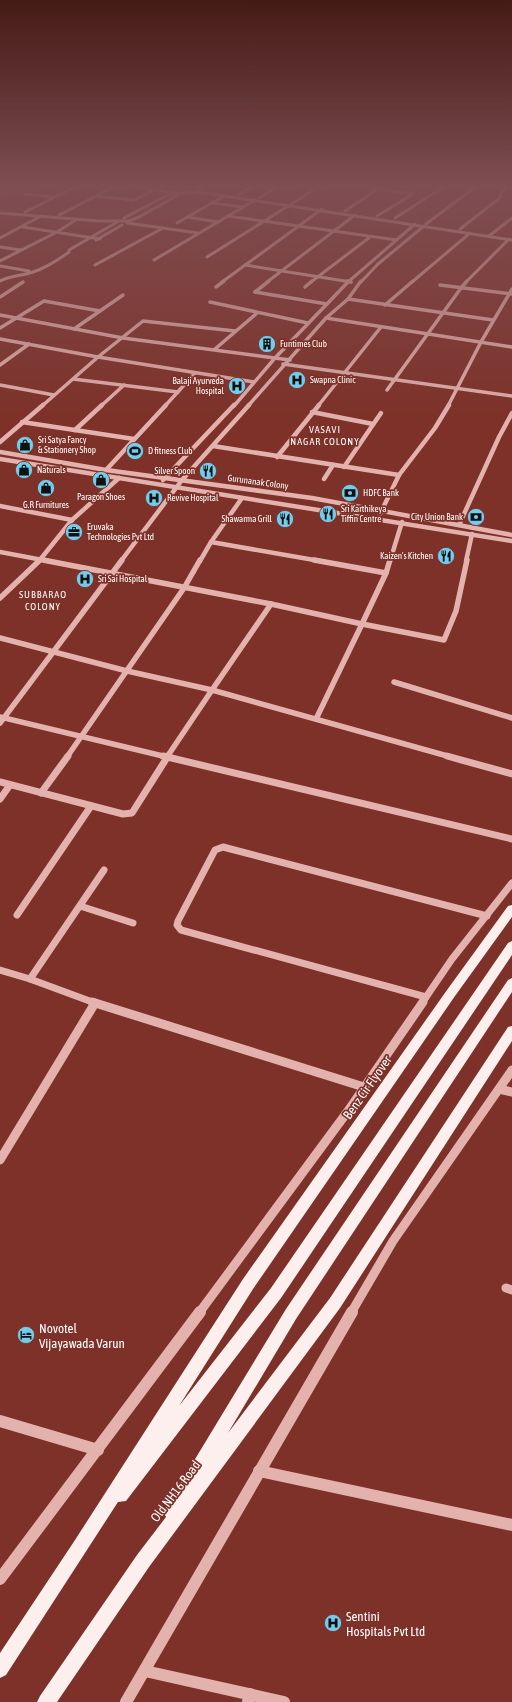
<svg xmlns="http://www.w3.org/2000/svg" width="512" height="1702" font-family="'Asap Condensed',sans-serif">
	<rect width="100%" height="100%" fill="#7d3128"/>
	<path fill="#9c483f" d="M19,184H55L0,198V188Z"/>
	<g fill="none" stroke-linecap="round" stroke-linejoin="round">
		<g stroke="#e4b2ad" stroke-width="3">
			<path d="M119,184L174,193"/>
			<path d="M426,184L444,186"/>
			<path d="M0,185L9,184"/>
			<path d="M278,186L293,188"/>
			<path d="M199,189L210,184"/>
			<path d="M25,194L55,197"/>
			<path d="M238,195L256,184"/>
			<path d="M95,196L134,200L166,184"/>
			<path d="M259,198L281,184"/>
			<path d="M212,203L243,207"/>
			<path d="M345,211L385,184"/>
			<path d="M25,212L81,184"/>
			<path d="M0,213L99,221H129L139,217L181,193L198,192L512,240"/>
			<path d="M59,215L119,184H116"/>
			<path d="M228,216L397,240"/>
			<path d="M377,216L413,194L378,189"/>
			<path d="M187,217L218,222"/>
			<path d="M124,218L166,196L177,192"/>
			<path d="M395,218L448,184"/>
			<path d="M127,223L198,233"/>
			<path d="M177,223L224,196"/>
			<path d="M426,224L479,184"/>
			<path d="M23,227L100,239"/>
			<path d="M460,229L501,197L500,195L508,184"/>
			<path d="M489,236L512,218"/>
			<path d="M0,238L41,216"/>
			<path d="M96,240L122,225"/>
			<path d="M0,247L21,250"/>
			<path d="M207,257L323,184"/>
			<path d="M154,260L255,200"/>
			<path d="M0,261L57,232L77,219"/>
			<path d="M95,265L163,228"/>
			<path d="M245,265L351,282"/>
			<path d="M0,266L29,271"/>
			<path d="M0,281C11,275 22,276 33,272C46,268 58,260 69,252V250L119,221"/>
			<path d="M222,282L322,209"/>
			<path d="M267,282L355,215"/>
			<path d="M311,282L370,237"/>
			<path d="M348,282L415,224"/>
			<path d="M361,282L378,264L424,226"/>
			<path d="M412,282L470,233"/>
			<path d="M466,282L509,239"/>
		</g>
		<g stroke="#e4b2ad" stroke-width="3.5">
			<path d="M347,281L351,282"/>
			<path d="M440,285L512,294"/>
			<path d="M216,287L224,281"/>
			<path d="M305,287L312,281"/>
			<path d="M255,292L269,281"/>
			<path d="M255,292L327,304"/>
			<path d="M0,297L23,282"/>
			<path d="M348,299L493,320"/>
			<path d="M210,302L308,323"/>
			<path d="M385,305L413,281"/>
			<path d="M0,315L123,338L290,360"/>
			<path d="M326,318L512,347"/>
			<path d="M0,328L44,301L100,311"/>
			<path d="M74,329L123,295"/>
			<path d="M0,339L98,357L254,382"/>
			<path d="M215,349L257,313"/>
			<path d="M283,364L512,396"/>
			<path d="M0,365L29,344"/>
			<path d="M73,379L178,392"/>
			<path d="M0,385L54,395"/>
			<path d="M387,390L461,288L467,281"/>
			<path d="M42,406L98,357L143,321L235,331"/>
			<path d="M101,406L124,385"/>
			<path d="M165,406L195,373"/>
			<path d="M234,406L275,358L349,281"/>
			<path d="M248,406L326,318L348,299L361,281"/>
			<path d="M318,406L381,327"/>
			<path d="M448,406L481,342L512,289"/>
		</g>
		<g stroke="#e4b2ad" stroke-width="4.5">
			<path d="M312,412L373,424"/>
			<path d="M22,422L134,439"/>
			<path d="M75,430L102,405"/>
			<path d="M0,442L43,405"/>
			<path d="M213,446L399,475"/>
			<path d="M0,452L106,470L312,498L512,535"/>
			<path d="M277,457L319,405"/>
			<path d="M0,459L512,541"/>
			<path d="M344,467L381,413"/>
			<path d="M106,470L166,405"/>
			<path d="M324,479L333,465"/>
			<path d="M163,480L234,405"/>
			<path d="M0,506L72,520"/>
			<path d="M380,514L399,475L435,428L449,405"/>
			<path d="M459,525L499,437L512,413"/>
			<path d="M211,542L320,561"/>
			<path d="M0,552L48,561"/>
			<path d="M39,561L72,520L119,478"/>
			<path d="M121,561L182,480L249,405"/>
			<path d="M200,561L211,542L242,498"/>
			<path d="M390,561L402,522"/>
			<path d="M466,561L472,534"/>
		</g>
		<g stroke="#e4b2ad" stroke-width="5.5">
			<path d="M43,560L271,604L362,624L316,719"/>
			<path d="M314,560L386,573"/>
			<path d="M390,560L386,573L362,624L444,640L456,611L467,560"/>
			<path d="M0,598L40,560"/>
			<path d="M0,638L127,671L212,690L271,604"/>
			<path d="M394,682L512,718"/>
			<path d="M0,717L167,757"/>
			<path d="M0,723L122,560"/>
			<path d="M67,757L184,588L200,560"/>
			<path d="M167,757L212,690L451,757"/>
		</g>
		<g stroke="#e4b2ad" stroke-width="7">
			<path d="M163,756L512,839"/>
			<path d="M447,756L512,774"/>
			<path d="M0,782L123,814L132,813L168,756"/>
			<path d="M41,793L68,756"/>
			<path d="M0,799L10,785"/>
			<path d="M80,906L133,923"/>
			<path d="M17,915L91,806"/>
			<path d="M0,970L30,979L95,1003"/>
			<path d="M30,979L104,870"/>
			<path d="M426,997L181,930L177,925L178,921L215,850L223,847L487,916"/>
			<path d="M422,1003L452,959L512,883"/>
		</g>
		<g stroke="#e4b2ad" stroke-width="9">
			<path d="M92,1002L364,1087"/>
			<path d="M499,1089L512,1092"/>
			<path d="M0,1160L95,1003"/>
			<path d="M506,1288L512,1290"/>
			<path d="M199,1313L348,1111L423,1002"/>
			<path d="M351,1313L393,1241L512,1070"/>
		</g>
		<g stroke="#e4b2ad" stroke-width="12">
			<path d="M0,1421L98,1450"/>
			<path d="M259,1471L512,1525"/>
			<path d="M0,1579L200,1312"/>
			<path d="M145,1671L284,1702"/>
			<path d="M126,1702L352,1312"/>
			<path d="M248,1702L250,1694"/>
		</g>
		<g fill="#fcefed" fill-rule="evenodd">
			<path d="M512,905V917L455,996L253,1289L179,1406L271,1288L508,943L512,941V955L281,1298L126,1501L118,1502L6,1675L0,1678V1653L75,1540L243,1279L447,990L508,906Z"/>
			<path d="M512,978V992L296,1319L228,1433L330,1298L508,1027L512,1026V1041L340,1308L149,1567L57,1702H37L40,1696L137,1555L166,1517L164,1513L166,1507L286,1309L508,980Z"/>
		</g>
	</g>
	<linearGradient id="sky" x2="0" y2="1"><stop stop-color="#451b16"/><stop offset="0.44" stop-color="#7e4e53"/><stop offset="1" stop-color="#7e4e53" stop-opacity="0"/></linearGradient>
	<rect width="512" height="422" fill="url(#sky)"/>
	<defs>
		<symbol id="building-disc" viewBox="-11 -11 22 22"><circle r="9.5" fill="#73ccec" stroke="#7d3128"/><path d="M-4-6H4V6H1V3H-1V6H-4ZM-2.5-4.3h1.7v1.8h-1.7ZM.8-4.3h1.7v1.8H.8ZM-2.5-1h1.7V.8h-1.7ZM.8-1h1.7V.8H.8Z" fill="#111"/></symbol>
		<symbol id="hospital-disc" viewBox="-11 -11 22 22"><circle r="9.5" fill="#73ccec" stroke="#7d3128"/><path d="M-5-5h3v3.5h4V-5h3V5h-3V1.5h-4V5h-3Z" fill="#111"/></symbol>
		<symbol id="shop-disc" viewBox="-11 -11 22 22"><circle r="9.5" fill="#73ccec" stroke="#7d3128"/><path d="M-5-2.5h2.3a2.7 3.5 0 0 1 5.4 0H5L5.5 6h-11ZM-1.5-2.5h3a1.5 2.3 0 0 0-3 0Z" fill="#111"/></symbol>
		<symbol id="stadium-disc" viewBox="-11 -11 22 22"><circle r="9.5" fill="#73ccec" stroke="#7d3128"/><path d="M0-5a6.5 5 0 1 0 0 10a6.5 5 0 1 0 0-10ZM-3.5-1.8h7v3.6h-7Z" fill="#111"/></symbol>
		<symbol id="restaurant-disc" viewBox="-11 -11 22 22"><circle r="9.5" fill="#73ccec" stroke="#7d3128"/><path d="M-5-6h1v4h1v-4h1v4h1v-4h1v5L-1.5 .5V6h-2V.5L-5-1ZM5-6V6H3V1.5H1.5Q1.5-4 5-6Z" fill="#111"/></symbol>
		<symbol id="bank-disc" viewBox="-11 -11 22 22"><circle r="9.5" fill="#73ccec" stroke="#7d3128"/><path d="M-6-4H6V4H-6ZM0-2.3a2.3 2.3 0 1 0 0 4.6a2.3 2.3 0 1 0 0-4.6Z" fill="#111"/></symbol>
		<symbol id="office-disc" viewBox="-11 -11 22 22"><circle r="9.5" fill="#73ccec" stroke="#7d3128"/><path d="M-6-3h4V-5.5h4V-3h4V5H-6ZM-1-4.5V-3h2v-1.5ZM-6 0V1H6V0Z" fill="#111"/></symbol>
		<symbol id="hotel-disc" viewBox="-11 -11 22 22"><circle r="9.5" fill="#73ccec" stroke="#7d3128"/><path d="M-6-4.5h1.5V1H6V5H4.5V3h-9V5H-6ZM-4 0a1.8 1.8 0 1 1 3.6 0ZM.5 0V-2.5h3Q6-2.5 6 0Z" fill="#111"/></symbol>
	</defs>
	<g fill-rule="evenodd">
		<use href="#building-disc" x="257" y="334" width="20" height="20"/>
		<use href="#hospital-disc" x="287" y="370" width="20" height="20"/>
		<use href="#hospital-disc" x="227" y="376" width="20" height="20"/>
		<use href="#shop-disc" x="15" y="435" width="20" height="20"/>
		<use href="#stadium-disc" x="125" y="441" width="20" height="20"/>
		<use href="#shop-disc" x="14" y="460" width="20" height="20"/>
		<use href="#restaurant-disc" x="198" y="461" width="20" height="20"/>
		<use href="#shop-disc" x="91" y="470" width="20" height="20"/>
		<use href="#shop-disc" x="36" y="478" width="20" height="20"/>
		<use href="#bank-disc" x="340" y="483" width="20" height="20"/>
		<use href="#hospital-disc" x="144" y="488" width="20" height="20"/>
		<use href="#restaurant-disc" x="318" y="504" width="20" height="20"/>
		<use href="#bank-disc" x="466" y="507" width="20" height="20"/>
		<use href="#restaurant-disc" x="275" y="509" width="20" height="20"/>
		<use href="#office-disc" x="64" y="522" width="20" height="20"/>
		<use href="#restaurant-disc" x="436" y="546" width="20" height="20"/>
		<use href="#hospital-disc" x="75" y="569" width="20" height="20"/>
		<use href="#hotel-disc" x="16" y="1325" width="20" height="20"/>
		<use href="#hospital-disc" x="323" y="1613" width="20" height="20"/>
	</g>
	<g text-anchor="middle" stroke-width="3.5" stroke-linejoin="round" paint-order="stroke">
		<g font-size="9" fill="#fff" stroke="#7d3128" text-anchor="start">
			<text x="280" y="347">Funtimes Club</text>
			<text x="310" y="383">Swapna Clinic</text>
			<text x="224" y="384" text-anchor="end">Balaji Ayurveda<tspan x="224" dy="10">Hospital</tspan></text>
			<text x="38" y="443">Sri Satya Fancy<tspan x="38" dy="10">&amp; Stationery Shop</tspan></text>
			<text x="148" y="454">D fitness Club</text>
			<text x="37" y="473">Naturals</text>
			<text x="195" y="474" text-anchor="end">Silver Spoon</text>
			<text x="363" y="496">HDFC Bank</text>
			<text x="101" y="500" text-anchor="middle">Paragon Shoes</text>
			<text x="167" y="501">Revive Hospital</text>
			<text x="46" y="508" text-anchor="middle">G.R Furnitures</text>
			<text x="341" y="512">Sri Karthikeya<tspan x="341" dy="10">Tiffin Centre</tspan></text>
			<text x="463" y="520" text-anchor="end">City Union Bank</text>
			<text x="272" y="522" text-anchor="end">Shawarma Grill</text>
			<text x="87" y="530">Eruvaka<tspan x="87" dy="10">Technologies Pvt Ltd</tspan></text>
			<text x="433" y="559" text-anchor="end">Kaizen's Kitchen</text>
			<text x="98" y="582">Sri Sai Hospital</text>
		</g>
		<g font-size="9" fill="#fff" stroke="#7d3128">
			<text transform="translate(258 482) rotate(8)" y="3">Gurunanak Colony</text>
		</g>
		<g font-size="10" letter-spacing="1" fill="#fff" stroke="#7d3128">
			<text x="325" y="433">VASAVI<tspan x="325" dy="12">NAGAR COLONY</tspan></text>
			<text x="43" y="598">SUBBARAO<tspan x="43" dy="12">COLONY</tspan></text>
		</g>
		<g font-size="13" fill="#fff" stroke="#7d3128">
			<text transform="translate(367 1087) rotate(-55)" y="5">Benz Cir Flyover</text>
			<text transform="translate(175 1491) rotate(-53)" y="5">Old NH16 Road</text>
		</g>
		<g font-size="13" fill="#fff" stroke="#7d3128" text-anchor="start">
			<text x="39" y="1333">Novotel<tspan x="39" dy="15">Vijayawada Varun</tspan></text>
			<text x="346" y="1621">Sentini<tspan x="346" dy="15">Hospitals Pvt Ltd</tspan></text>
		</g>
	</g>
</svg>
